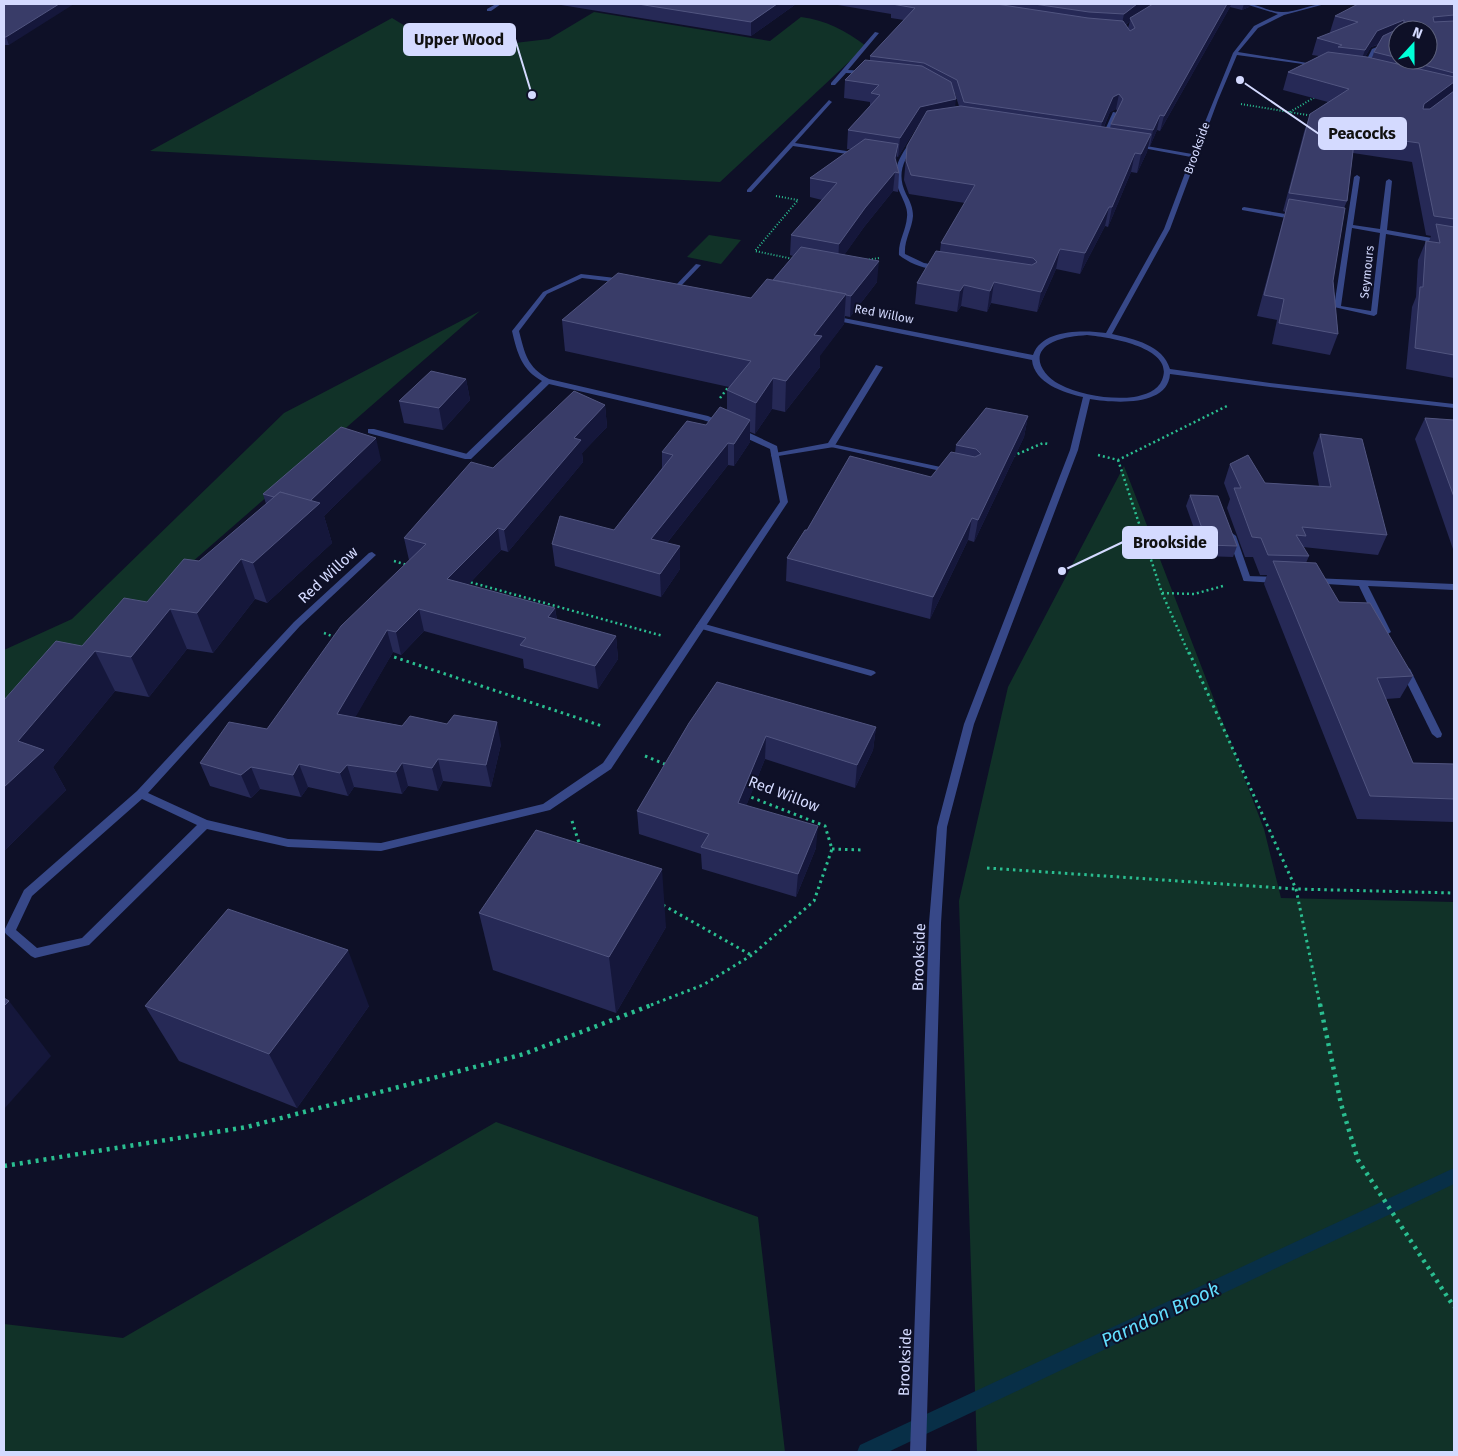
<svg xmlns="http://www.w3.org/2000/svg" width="1458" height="1456" font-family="'Fira Sans',sans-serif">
	<rect width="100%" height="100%" fill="#0e1027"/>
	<g fill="#113228">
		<path d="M594,12L770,41L801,17C826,20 846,31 866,46L720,182L150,151L392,18L430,41L488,46L549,39Z"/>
		<path d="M709,235L741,240L721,264L687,257Z"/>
		<path d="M480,311L4,726V650L72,619L284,413Z"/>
		<path d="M1124,466L1264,829L1281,898L1454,902V1452H977L959,901L1008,687Z"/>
		<path d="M496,1122L758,1217L785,1452H4V1324L123,1338Z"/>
	</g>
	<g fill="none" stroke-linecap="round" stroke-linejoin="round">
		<path fill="#082f47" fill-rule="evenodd" d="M1454,1168V1184L888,1452H857L860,1445Z"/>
		<g stroke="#2abe90" stroke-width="2" stroke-dasharray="1 2" stroke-linecap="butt">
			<path d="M1241,104L1313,116"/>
			<path d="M1290,112L1315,97"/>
			<path d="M776,196L798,200L755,251L793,259"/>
			<path d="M866,260L879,258"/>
		</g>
		<g stroke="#2abe90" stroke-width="2.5" stroke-dasharray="2 3" stroke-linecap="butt">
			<path d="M720,398L730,385"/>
			<path d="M1098,455L1118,460L1229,405"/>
			<path d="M1013,456L1043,443L1048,444"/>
			<path d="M1118,460L1162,593L1189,654"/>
			<path d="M394,561L407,565"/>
			<path d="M466,581L663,636"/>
			<path d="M1162,593L1194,594L1223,586"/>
			<path d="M324,633L337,638"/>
		</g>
		<g stroke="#2abe90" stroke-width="3" stroke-dasharray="2.5 4" stroke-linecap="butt">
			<path d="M1189,652L1296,889L1320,1005"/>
			<path d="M388,655L602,726"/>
			<path d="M645,756L667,765"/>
			<path d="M572,821L580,846"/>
			<path d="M832,849L864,850"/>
			<path d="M987,868L1296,889L1454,893"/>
			<path d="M663,905L751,955"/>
			<path d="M651,1005L703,985L752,955L814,901L832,849L825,826L748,796"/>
		</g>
		<g stroke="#2abe90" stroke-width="4.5" stroke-dasharray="3 5" stroke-linecap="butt">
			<path d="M1320,1004L1341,1104L1358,1160L1454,1307"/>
			<path d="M4,1166L247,1127L524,1054L654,1004"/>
		</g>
		<g fill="#374888" fill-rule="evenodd">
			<path d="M496,4H501L491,11H487V9Z"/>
			<path d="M829,100L832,102L831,103L795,143L859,153L861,154V156L793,146L751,192H747V190Z"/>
			<path d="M1244,207L1297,216L1300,218L1297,220L1242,210V208Z"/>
			<path d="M696,264L701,265L679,288H675V286Z"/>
			<path d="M876,365L883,367L834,447L772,457L771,455L775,453L828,443Z"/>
			<path d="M368,429H374L471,455L472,457L468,459H465L368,433Z"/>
			<path d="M1232,533L1236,536L1251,579L1250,581H1244L1243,579L1228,536Z"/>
			<path d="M701,623L874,671L876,673L871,676L698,628L696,626L698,624Z"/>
		</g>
		<g fill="#374888" fill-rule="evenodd">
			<path d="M1245,4C1258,3 1270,13 1283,12C1297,12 1311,4 1325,4L1284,15L1258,28L1238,52L1320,65L1318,66L1237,55L1218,100L1170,229L1112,334C1134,339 1163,345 1170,369L1270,383L1454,404V408L1270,387L1170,374C1168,407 1114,403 1090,399L1078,450L974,724L947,827L941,923L926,1452H910L929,923L937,827L964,724L1070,450L1083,397C1064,393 1034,383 1032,360L833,320L830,318L833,316L1033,355C1042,329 1083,330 1106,333L1164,229L1191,157L1132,146L1135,144L1192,154L1233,53L1254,26L1278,14ZM1087,335C1107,337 1176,347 1162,380C1158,391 1144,395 1134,397C1110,400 1080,395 1059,384C1041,374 1029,353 1053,342C1064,337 1076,336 1087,335Z"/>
			<path d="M875,32L879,33L848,70L866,71L868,74L846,73L835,85H831V83Z"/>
			<path d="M1398,38V41L1376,51L1366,69H1362L1372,49Z"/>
			<path d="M1113,112L1118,113L1106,138L1101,139Z"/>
			<path d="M910,142L915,143C904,161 896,173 906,194C910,201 913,208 913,216C912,229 904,240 905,254L924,263L941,266L942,267C930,273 909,263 899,255C898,241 906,231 907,217C908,209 904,202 901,195C890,173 897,161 910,142Z"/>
			<path d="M1357,175L1360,177L1353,225L1380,229L1386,181L1389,179L1392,181L1387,230L1454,242V246L1386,234L1377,314L1374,316L1334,307L1354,177ZM1352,228L1380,233L1371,311L1341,306Z"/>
			<path d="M581,274L624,279L627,281L624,283L582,278L547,294L519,331C525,354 527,367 549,379L708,416L726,424L722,426L703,420L549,384L471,459H465V455L542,381C522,370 517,353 512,331L543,292Z"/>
			<path d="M735,429H741L777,446L788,502L611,769L550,810L381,851L288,847L207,829L89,945L35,958L31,956L6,934L4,931L24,890L137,791L294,622L369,553L372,552L376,555L300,626L148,793L207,820L288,839L381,843L543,804L603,763L780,502L770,449L735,433ZM142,799L197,825L82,938L37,948L16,930L32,896Z"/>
			<path d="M828,443L950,469L954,471L950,473L831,447H828Z"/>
			<path d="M1247,576L1278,577L1282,580L1278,583L1244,581L1243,579L1244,577Z"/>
			<path d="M1313,578L1454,584V590L1368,586L1391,632L1386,635L1381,632L1359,586L1310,583L1309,581L1310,579Z"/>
			<path d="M1405,666L1410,669L1442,734L1441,737L1437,738L1432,734L1400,669Z"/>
		</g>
	</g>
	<g fill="#262956" fill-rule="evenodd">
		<path d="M4,4L9,45H4Z"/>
		<path d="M555,4H796L751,36Z"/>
		<path d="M832,4H1250L1249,7L1242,10L1230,7L1160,131L1157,130L1150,146H1148L1147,152L1137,173L1131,172L1108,227L1105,226L1080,274L1056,269L1037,312L991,303L987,312L961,306L957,312L915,304L917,283L940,251L941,243L965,203L909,194L904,180L907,146L919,125H918L898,157L896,156V161L899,173L898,192L893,191L864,227L844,255L877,282L850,317L845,316L844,324L820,355V367L785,412L772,409L755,434L750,432V442L734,466L728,465L667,543L680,569L661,597L555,566L552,544L614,530L662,468V452L706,425L727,410V390L729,387L565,351L562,320L751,298L773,280L793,256L790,255L791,235L822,200L810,197V178L851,149H847L848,130L870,106V102L844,98L845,80L870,60V56L904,20L891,18V14ZM1130,21L1128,28L1126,25ZM954,94H955L959,106L955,107ZM1116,109L1117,111L1111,124L1110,128L1104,127L1110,112Z"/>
		<path d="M1454,4V378L1406,369L1412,307L1416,297L1418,260L1426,241H1429L1431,236L1426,235L1412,162L1353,153L1347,201L1344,208L1333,281L1338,334L1330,355L1272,344L1277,320L1257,316L1285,212L1283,211L1304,132L1310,114L1328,102L1283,90L1288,72L1319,56L1312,55L1317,38L1331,33L1330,32L1335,16ZM1398,30L1428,60H1398ZM1378,45L1374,52L1372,58L1365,57L1371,47Z"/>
		<path d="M466,379L470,400L443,430L404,423L399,401Z"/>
		<path d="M605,405L607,427L582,453L583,462L508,552L501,550L468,585L555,608L557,620L616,636L618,659L598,689L524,668L523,659L424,631L401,655L393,652L355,717L501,744L491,787L443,781L438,791L408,786L402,794L354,787L348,796L308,787L301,797L260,789L251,798L210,786L200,763L267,729L409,560L404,538L493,468Z"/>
		<path d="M1028,416L1024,437L974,542L968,540L930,619L786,581L787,558L807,530L931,477L955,453L956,445Z"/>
		<path d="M1425,418L1454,420V552L1415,439Z"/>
		<path d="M1320,434L1387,535L1378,555L1303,547L1309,556L1306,563L1339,602L1413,676L1400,698L1386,699L1413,763L1454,764V822L1357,819L1264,584L1267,575H1260L1253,557H1245L1227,508L1230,499L1224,483L1230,464L1265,483L1319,486L1313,453Z"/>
		<path d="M381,460L324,516L332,543L267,603L255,599L213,653L187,649L149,697L115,691L53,767L66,790L4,851L82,646L147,602L199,561L266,504L263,494Z"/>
		<path d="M1190,495L1237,546L1233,557L1204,556L1186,506Z"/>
		<path d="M689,723L876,727L873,750L855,788L765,759L746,806L816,848L796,897L702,869L701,854L639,834L637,811Z"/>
		<path d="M479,913L666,927L616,1013L493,970Z"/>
		<path d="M145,1006H369L297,1108L179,1061Z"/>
	</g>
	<g fill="#15173b">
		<path d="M59,4H74L9,45L6,37Z"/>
		<path d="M777,4H796L751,36V22Z"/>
		<path d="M1137,4H1157L1130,18V21L1121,28L1124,14Z"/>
		<path d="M1227,4H1231L1230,7L1160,131L1164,116Z"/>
		<path d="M1244,4H1250L1249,7L1242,10Z"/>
		<path d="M1404,20L1398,36L1371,47L1359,67L1365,50L1377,31Z"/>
		<path d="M1454,82V90L1452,96L1417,121L1424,104Z"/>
		<path d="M1119,94L1116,109L1110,112L1099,138L1102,122L1113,97Z"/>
		<path d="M956,99L954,118L918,125L898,157L900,138L920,107Z"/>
		<path d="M1160,115L1157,130L1150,146L1153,130Z"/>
		<path d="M1151,134L1147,152L1137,173L1141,154Z"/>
		<path d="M898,144L893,191L864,227L838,264L839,244L865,208L895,158Z"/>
		<path d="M1135,153L1131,172L1108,227L1112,207Z"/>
		<path d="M1109,207L1105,226L1080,274L1085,253Z"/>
		<path d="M1060,249L1056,269L1037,312L1041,292Z"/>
		<path d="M879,261L877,282L850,317L851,296Z"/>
		<path d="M994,282L991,303L987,312L990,291Z"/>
		<path d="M964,285L961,306L957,312L960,291Z"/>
		<path d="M846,294L844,324L820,356V367L785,412L786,381L814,335Z"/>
		<path d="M773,378L772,409L755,434L756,403Z"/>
		<path d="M466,379L470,400L443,430L439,408Z"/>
		<path d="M605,405L607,427L582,453L583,462L508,552L504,530L574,438Z"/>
		<path d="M1028,416L1024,437L974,542L978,520Z"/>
		<path d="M750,420V442L734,466V444Z"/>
		<path d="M376,438L381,460L324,516L332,543L267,603L253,563L305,506Z"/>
		<path d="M728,443V465L652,562L651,539Z"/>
		<path d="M972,518L968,540L930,619L933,597Z"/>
		<path d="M498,528L501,550L452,602L447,579Z"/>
		<path d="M680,546V569L661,597L660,574Z"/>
		<path d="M241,559L255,599L213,653L197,613Z"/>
		<path d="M555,608L558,631L548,617Z"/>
		<path d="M170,609L187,649L149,697L131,657Z"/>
		<path d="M419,609L424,631L401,655L396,632Z"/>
		<path d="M387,630L393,652L344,737L337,714Z"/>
		<path d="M616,636L618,659L598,689L595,666Z"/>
		<path d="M95,651L115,691L53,767L66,790L4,851V787L18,741Z"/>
		<path d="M497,722L501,744L491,787L486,765Z"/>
		<path d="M876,727L873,750L855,788L857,765Z"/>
		<path d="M766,736L765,759L738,826V803Z"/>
		<path d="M438,759L443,781L438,791L432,768Z"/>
		<path d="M402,763L408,786L402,794L396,772Z"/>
		<path d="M299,764L308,787L301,797L293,775Z"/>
		<path d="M347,765L354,787L348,796L340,773Z"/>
		<path d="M251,767L260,789L251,798L241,775Z"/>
		<path d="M818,826L816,848L796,897L798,874Z"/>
		<path d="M662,869L666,927L616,1013L609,957Z"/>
		<path d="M348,950L369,1006L297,1108L269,1054Z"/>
		<path d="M9,1001L51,1056L4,1109V1006Z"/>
	</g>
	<g fill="#393c68" stroke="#515580">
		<path d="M4,4H59L6,37H4Z"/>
		<path d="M638,4H777L751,22Z"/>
		<path d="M892,4H996L1088,18L1123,21L1130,31L1135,28L1130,18L1153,4H1227L1164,116L1160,115L1153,130L1111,124L1123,99L1119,94L1113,97L1102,122L964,102L957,80L924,63L870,56L915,8Z"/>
		<path d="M1034,4H1137L1124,14L1089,12Z"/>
		<path d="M1358,4H1454V15L1433,17L1434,22L1454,21V73L1405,60H1428V30H1398V58L1374,52L1383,36L1404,26V20L1377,31L1365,50L1338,47L1342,45L1317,38L1358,22L1335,16Z"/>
		<path d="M1328,52L1367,57L1454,77V82L1424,104L1423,109H1430L1454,91V219L1434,216L1419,143L1355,134L1347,201L1289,193L1310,114L1349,89L1288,72Z"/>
		<path d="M865,60L922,66L951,82L956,99L920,107L900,138L848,130L880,95L871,93L879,85L845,80Z"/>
		<path d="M961,106L1151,134L1141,154L1135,153L1112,207H1109L1085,253L1060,249L1041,292L994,282L990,291L964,285L960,291L917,283L936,251L1032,265L1037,262L1033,258L941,243L975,185L911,175L906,161L907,146L927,111Z"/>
		<path d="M865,139L898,144L895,158L899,173L895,172L865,208L839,244L791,235L837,183L810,178Z"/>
		<path d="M1289,199L1345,208L1333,281L1338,334L1279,323L1284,299L1264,295Z"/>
		<path d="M1436,224L1454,227V355L1415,348L1420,287H1423L1426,241L1440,243Z"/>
		<path d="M801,247L879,261L851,296L846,295V294L773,280Z"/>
		<path d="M618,273L751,298L767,279L846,294L814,335L822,336L786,381L773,378L756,403L727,390L751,361L562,320Z"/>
		<path d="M431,371L466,379L439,408L399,401Z"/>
		<path d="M574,391L605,405L574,438L581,440L504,530L498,528L447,579L555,608L548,617L616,636L595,666L520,645L526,638L419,609L396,632L387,630L337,714L402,726L410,716L447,724L454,715L497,722L486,765L438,759L432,768L402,763L396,772L347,765L340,773L299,764L293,775L251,767L241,775L200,763L229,722L267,729L341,626L426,544L404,538L471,462L493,468Z"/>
		<path d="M720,407L750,420L734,444L728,443L651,539L680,546L660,574L552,544L560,516L614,530L673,455L662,452L687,421L706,425Z"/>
		<path d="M986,408L1028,416L978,520L972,518L933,597L787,558L805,530H807L850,456L931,477L951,452L975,457L981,454L976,449L956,445Z"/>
		<path d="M1425,418L1454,420V497Z"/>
		<path d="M341,427L376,438L310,501L280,492L274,497L263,494Z"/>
		<path d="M1320,434L1362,439L1387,535L1302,527L1306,536L1296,535L1309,556L1268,555L1261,538L1252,537L1234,488H1241L1230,464L1248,455L1265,483L1331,487Z"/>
		<path d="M280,492L320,503L253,563L241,559L197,613L170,609L131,657L95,651L18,741L44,750L4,787V700L56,641L82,646L124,598L147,602L184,559L199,561Z"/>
		<path d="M1190,495L1218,496L1237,546L1208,545Z"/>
		<path d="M1273,561L1316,563L1339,602L1370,603L1413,676L1377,678L1413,763L1454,764V799L1370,796Z"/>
		<path d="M717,682L876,727L857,765L766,736L738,803L818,826L798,874L701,847L709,834L637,811L689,723Z"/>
		<path d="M536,830L662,869L609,957L479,913Z"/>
		<path d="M228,909L348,950L269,1054L145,1006Z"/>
		<path d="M4,998L9,1001L4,1006Z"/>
	</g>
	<g text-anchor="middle" stroke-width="4" stroke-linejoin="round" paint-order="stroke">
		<g font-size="12" fill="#d4daff" stroke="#0e1027">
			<text transform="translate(1197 148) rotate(-70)" y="4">Brookside</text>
			<text transform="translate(1367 272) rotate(-84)" y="4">Seymours</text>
			<text transform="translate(884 314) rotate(11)" y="4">Red Willow</text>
		</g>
		<g font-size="15" fill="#d4daff" stroke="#0e1027">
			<text transform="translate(328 575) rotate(-43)" y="5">Red Willow</text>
			<text transform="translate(784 794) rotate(21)" y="5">Red Willow</text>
			<text transform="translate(919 957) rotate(-88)" y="5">Brookside</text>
			<text transform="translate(905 1362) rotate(-88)" y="5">Brookside</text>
		</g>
		<g font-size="19" font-style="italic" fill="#62deff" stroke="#0e1027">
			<text transform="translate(1160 1314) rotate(-25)" y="7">Parndon Brook</text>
		</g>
	</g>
	<path fill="none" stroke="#d4daff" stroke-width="2" d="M532 95L515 39M1240 80L1319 134M1062 571L1123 542"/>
	<g fill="#d4daff" stroke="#0e1027" stroke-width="2">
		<circle cx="532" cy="95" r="5"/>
		<circle cx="1240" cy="80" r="5"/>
		<circle cx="1062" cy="571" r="5"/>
	</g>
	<g fill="#d4daff" stroke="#d4daff" stroke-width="2">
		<rect x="404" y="24" width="111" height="31" rx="5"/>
		<rect x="1319" y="118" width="87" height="31" rx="5"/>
		<rect x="1123" y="527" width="94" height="31" rx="5"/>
	</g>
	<g font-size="16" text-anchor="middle" font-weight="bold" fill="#111">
		<text x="459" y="45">Upper Wood</text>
		<text x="1362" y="139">Peacocks</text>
		<text x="1170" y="548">Brookside</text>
	</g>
	<rect width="1458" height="1456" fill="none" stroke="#d4daff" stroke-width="10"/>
	<g transform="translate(1413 45) rotate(21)"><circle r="24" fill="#0e1027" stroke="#5d617d"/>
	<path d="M0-4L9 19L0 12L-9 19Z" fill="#00ffd8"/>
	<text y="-8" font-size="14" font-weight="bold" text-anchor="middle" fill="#d4daff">N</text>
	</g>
</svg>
